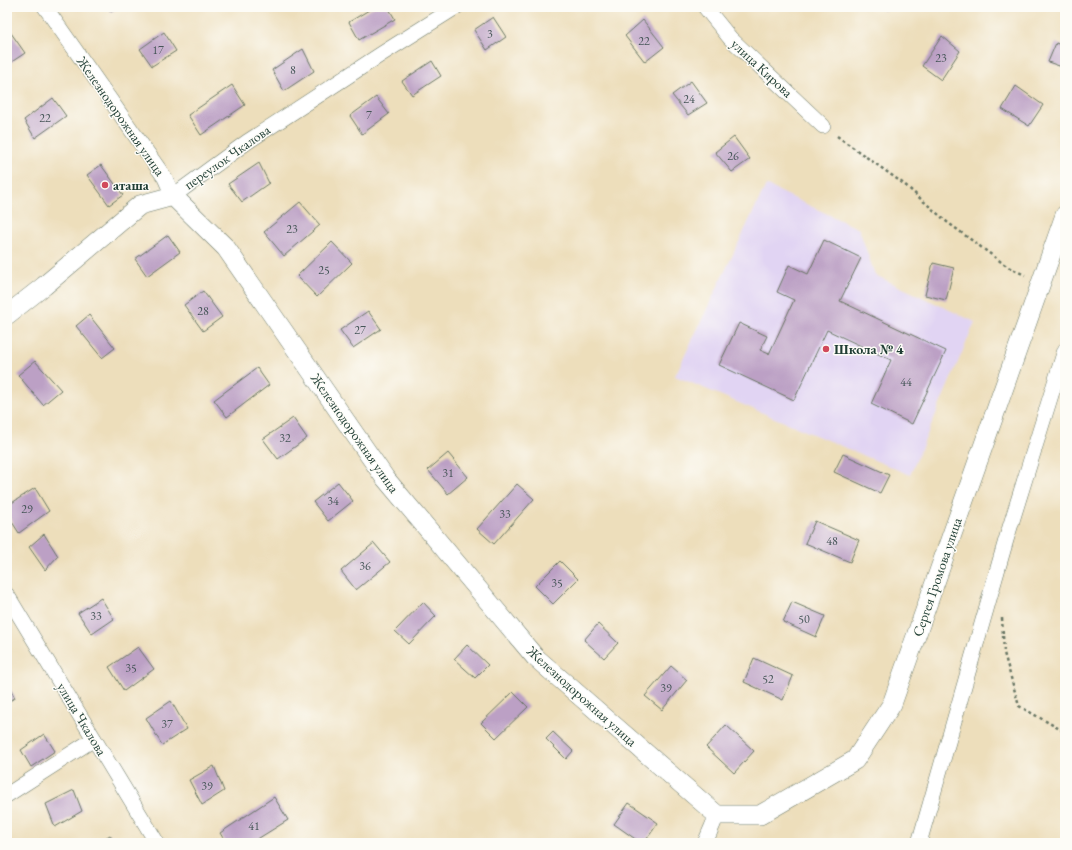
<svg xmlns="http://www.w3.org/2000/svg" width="1072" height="850" font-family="'EB Garamond',serif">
	<rect width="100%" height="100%" fill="#fdfcf7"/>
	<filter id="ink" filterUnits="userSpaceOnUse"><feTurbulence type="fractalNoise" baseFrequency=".025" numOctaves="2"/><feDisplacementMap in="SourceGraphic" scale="8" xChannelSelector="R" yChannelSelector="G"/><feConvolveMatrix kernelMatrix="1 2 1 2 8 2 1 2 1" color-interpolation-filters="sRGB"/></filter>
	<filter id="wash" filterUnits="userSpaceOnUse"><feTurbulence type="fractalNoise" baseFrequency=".012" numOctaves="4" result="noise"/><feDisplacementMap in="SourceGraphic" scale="16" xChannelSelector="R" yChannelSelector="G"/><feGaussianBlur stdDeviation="0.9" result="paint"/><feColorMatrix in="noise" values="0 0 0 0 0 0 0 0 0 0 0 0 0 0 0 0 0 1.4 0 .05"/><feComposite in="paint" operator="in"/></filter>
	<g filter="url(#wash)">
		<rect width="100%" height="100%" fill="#eddebb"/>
		<path fill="#e1d4f3" d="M766,185L859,229L875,275L975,322L910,475L675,376Z"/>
		<g id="blocks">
			<g fill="#bca0c5">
				<path d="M108,7H119L111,12Z"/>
				<path d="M374,7H388L395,19L359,40L349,22Z"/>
				<path d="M879,7H887L884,11Z"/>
				<path d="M493,17L506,37L487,50L474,30Z"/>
				<path d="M643,20L664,47L645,62L625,36Z"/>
				<path d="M164,32L176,51L152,66L140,49Z"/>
				<path d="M11,33L25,53L7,65V35Z"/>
				<path d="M942,36L960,51L941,80L922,66Z"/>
				<path d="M1056,43L1065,47V68L1048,62Z"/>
				<path d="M303,49L314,71L284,91L272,70Z"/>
				<path d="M432,61L441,76L412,95L402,81Z"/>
				<path d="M691,81L707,103L688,115L672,95Z"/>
				<path d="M232,85L245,105L201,135L188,115Z"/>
				<path d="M1016,86L1043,105L1029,126L1002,109Z"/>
				<path d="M376,97L389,114L362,134L350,116Z"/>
				<path d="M53,98L66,116L35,138L24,120Z"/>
				<path d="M734,137L750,159L732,172L715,152Z"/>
				<path d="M259,163L269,183L242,202L228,184Z"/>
				<path d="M101,165L123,195L109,205L87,175Z"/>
				<path d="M300,202L320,225L284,256L264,232Z"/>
				<path d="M168,235L180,252L147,276L135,259Z"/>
				<path d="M824,240L861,258L840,301L946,351L912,424L871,404L891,360L827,330L794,400L719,365L739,323L767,336L760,350L769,354L794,300L777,292L789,265L808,274Z"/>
				<path d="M332,242L352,263L317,297L297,276Z"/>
				<path d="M933,263L954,268L946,300L925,295Z"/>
				<path d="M203,291L222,317L203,331L184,305Z"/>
				<path d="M368,311L381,329L353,348L340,330Z"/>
				<path d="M89,315L115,348L102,358L76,326Z"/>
				<path d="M35,361L61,390L43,405L18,375Z"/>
				<path d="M257,368L269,385L227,417L214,400Z"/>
				<path d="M293,418L307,438L278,459L263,439Z"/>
				<path d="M448,453L468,477L448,494L428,470Z"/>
				<path d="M843,454L889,475L880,493L834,472Z"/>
				<path d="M338,482L353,501L328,521L313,502Z"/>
				<path d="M517,484L534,499L494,544L477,529Z"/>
				<path d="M35,488L49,511L19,533L7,514V506Z"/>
				<path d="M815,521L859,540L850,562L805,543Z"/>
				<path d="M44,534L58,556L45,570L29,547Z"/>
				<path d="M374,543L390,562L356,590L341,571Z"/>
				<path d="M560,561L578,579L553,604L535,586Z"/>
				<path d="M101,598L114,619L92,634L78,613Z"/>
				<path d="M423,602L436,616L409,644L395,631Z"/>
				<path d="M792,602L825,616L816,637L783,622Z"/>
				<path d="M598,624L618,643L604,658L584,640Z"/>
				<path d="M467,645L488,665L475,678L454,659Z"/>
				<path d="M138,647L154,669L124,691L109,667Z"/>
				<path d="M754,658L793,676L783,700L744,682Z"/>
				<path d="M671,666L687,680L662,710L645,696Z"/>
				<path d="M7,682L15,698L7,702Z"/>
				<path d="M513,692L528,707L496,738L481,723Z"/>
				<path d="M171,701L187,729L162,745L146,718Z"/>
				<path d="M726,725L754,751L734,773L706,747Z"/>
				<path d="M553,732L573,751L566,759L546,739Z"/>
				<path d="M44,734L55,751L31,767L21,750Z"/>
				<path d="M214,766L224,791L202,805L189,780Z"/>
				<path d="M74,790L82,811L55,827L46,804Z"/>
				<path d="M274,797L288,820L251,843H226L220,833Z"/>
				<path d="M629,803L658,823L644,843H641L614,824Z"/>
				<path d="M110,835L114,843H97Z"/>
			</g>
		</g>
	</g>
	<g filter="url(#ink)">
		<use href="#blocks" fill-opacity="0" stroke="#677563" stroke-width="1"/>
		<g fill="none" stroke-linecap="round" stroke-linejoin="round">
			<defs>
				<g id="minor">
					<path d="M45,7L165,178L173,196L247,142L383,53L456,7"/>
					<path d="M705,7L730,38L823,126"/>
					<path d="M7,595L157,843"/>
					<path d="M7,795L94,739"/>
					<path d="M705,843L717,815"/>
					<path d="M919,843L1006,540L1065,350"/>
				</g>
				<path id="tertiary" d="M7,315L44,286L140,205L173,196L226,248L385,478L535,657L717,815H760L855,760L892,704L1065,215"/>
			</defs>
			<use href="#minor" stroke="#677563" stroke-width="16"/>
			<use href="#tertiary" stroke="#677563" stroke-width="20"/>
			<g stroke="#677563" stroke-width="2.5" stroke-dasharray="3 3" stroke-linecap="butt">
				<path d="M837,136L904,184L947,222L1008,267L1025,275"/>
				<path d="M1002,618L1004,653L1019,706L1065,732"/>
			</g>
			<use href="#minor" stroke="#fff" stroke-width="15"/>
			<use href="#tertiary" stroke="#fff" stroke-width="19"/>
		</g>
	</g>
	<g fill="#d1495b" stroke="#fdfcf7" stroke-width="1.5">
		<circle cx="105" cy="185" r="4"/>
		<circle cx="826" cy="349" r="4"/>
	</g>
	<g text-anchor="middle" stroke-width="3" stroke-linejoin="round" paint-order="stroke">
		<g font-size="12" fill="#465658">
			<text x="490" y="38">3</text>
			<text x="644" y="45">22</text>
			<text x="158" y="54">17</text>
			<text x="941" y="62">23</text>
			<text x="293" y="74">8</text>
			<text x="689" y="103">24</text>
			<text x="369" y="119">7</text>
			<text x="45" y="122">22</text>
			<text x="733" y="160">26</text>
			<text x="292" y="233">23</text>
			<text x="324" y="274">25</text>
			<text x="203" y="315">28</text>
			<text x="360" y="334">27</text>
			<text x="906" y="386">44</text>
			<text x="285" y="442">32</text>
			<text x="448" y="477">31</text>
			<text x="333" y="505">34</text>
			<text x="27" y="513">29</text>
			<text x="505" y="518">33</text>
			<text x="832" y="545">48</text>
			<text x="365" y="570">36</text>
			<text x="557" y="587">35</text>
			<text x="96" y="620">33</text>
			<text x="804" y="623">50</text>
			<text x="131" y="672">35</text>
			<text x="768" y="683">52</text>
			<text x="666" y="692">39</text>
			<text x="167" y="728">37</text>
			<text x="207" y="790">39</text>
			<text x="254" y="830">41</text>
		</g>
		<g font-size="14" fill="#1f3d34" stroke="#fdfcf7">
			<text transform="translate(762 68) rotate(43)" y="5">улица Кирова</text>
			<text transform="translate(121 116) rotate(55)" y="5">Железнодорожная улица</text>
			<text transform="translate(227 157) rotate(-35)" y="5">переулок Чкалова</text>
			<text transform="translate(355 433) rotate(55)" y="5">Железнодорожная улица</text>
			<text transform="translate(937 577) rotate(-71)" y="5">Сергея Громова улица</text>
			<text transform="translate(582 696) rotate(42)" y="5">Железнодорожная улица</text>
			<text transform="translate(82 719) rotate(59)" y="5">улица Чкалова</text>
		</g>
		<g font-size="14" font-weight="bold" fill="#1f3d34" stroke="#fdfcf7" text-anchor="start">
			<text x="113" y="190">аташа</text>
			<text x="834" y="354">Школа № 4</text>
		</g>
	</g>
	<rect width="1072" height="850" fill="none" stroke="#fdfcf7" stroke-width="24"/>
</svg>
